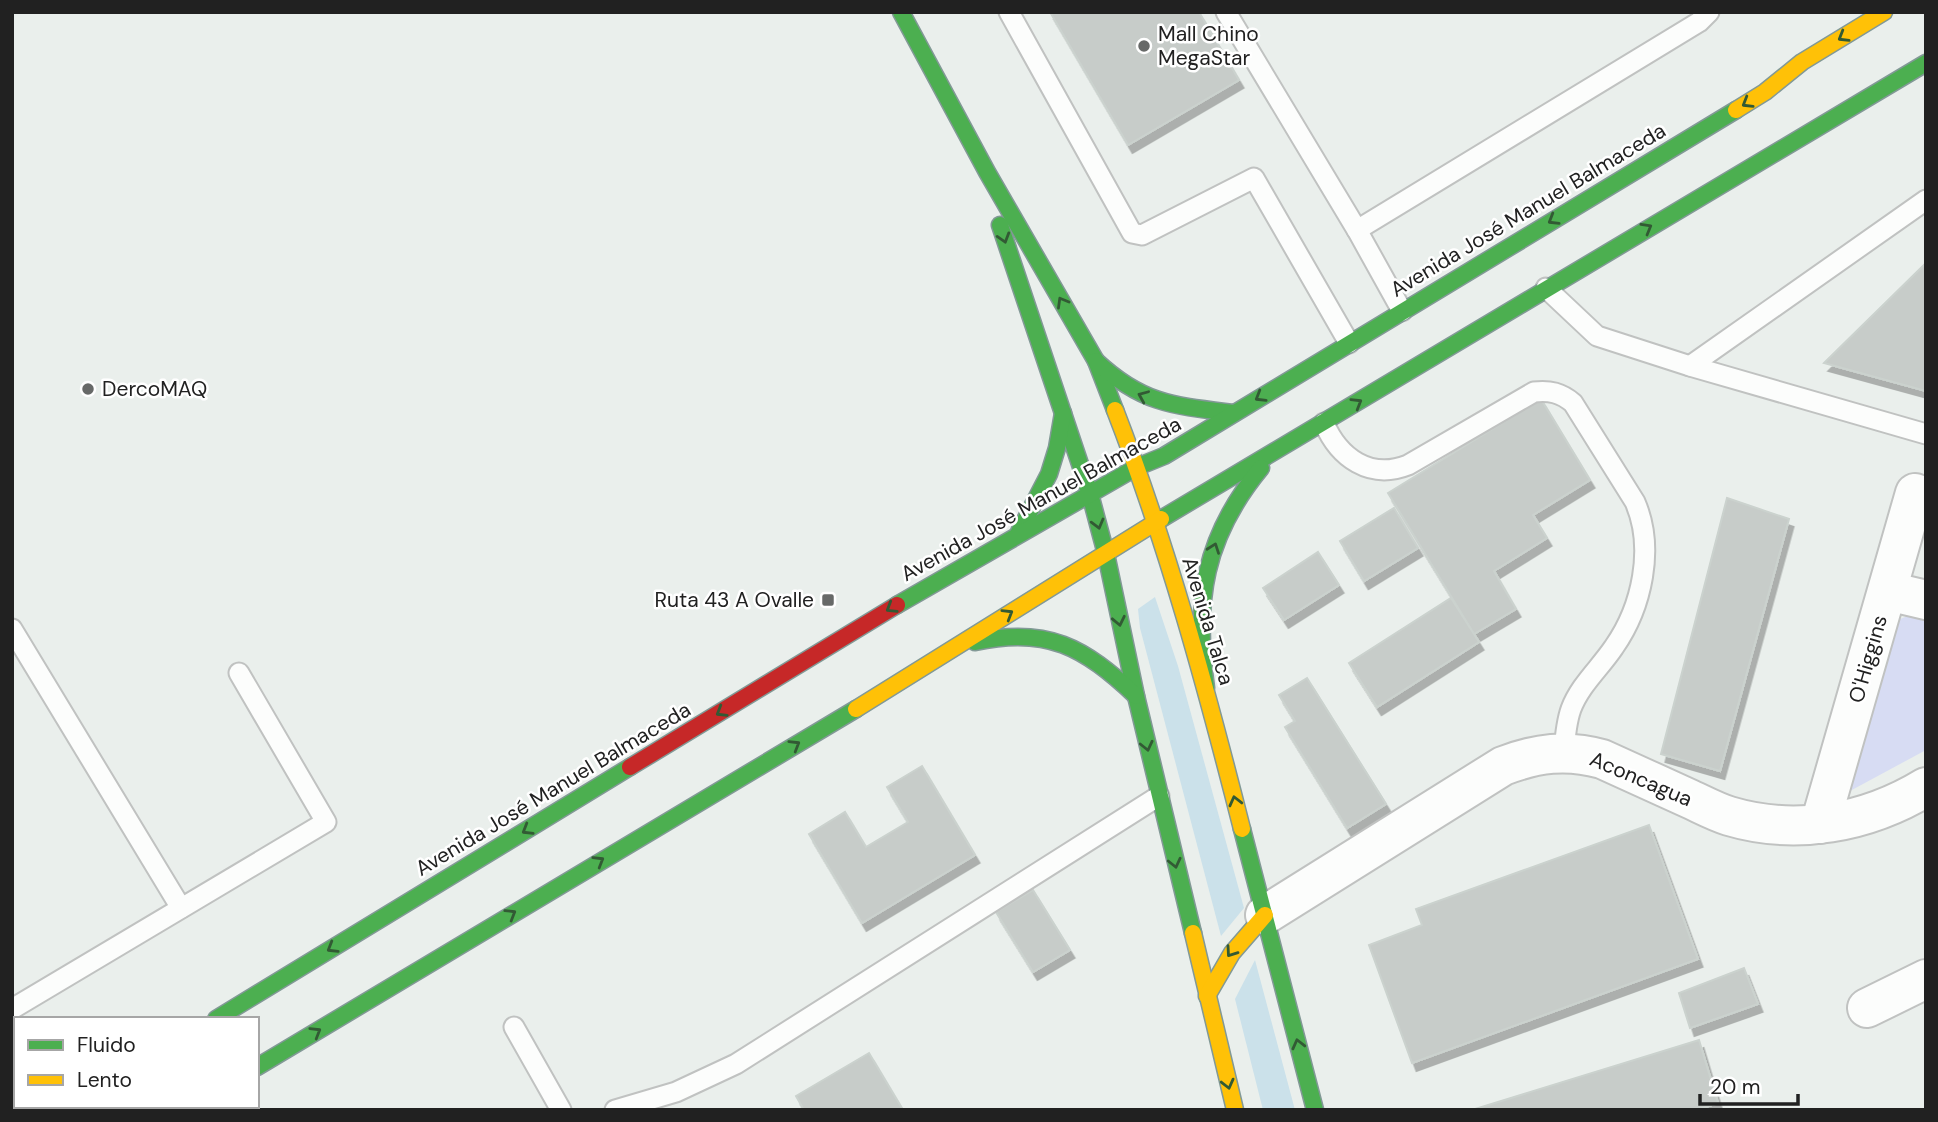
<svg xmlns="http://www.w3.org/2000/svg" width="1938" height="1122" font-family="'DM Sans',sans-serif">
	<defs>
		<filter id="shadow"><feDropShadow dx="4.5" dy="8" stdDeviation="0" flood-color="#0004"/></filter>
	</defs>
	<rect width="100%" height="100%" fill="#eaefec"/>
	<g fill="#cbe1ea">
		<path d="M1155,597L1178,666L1244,908L1221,936L1140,628L1138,609Z"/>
		<path d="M1255,960L1295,1110H1263L1235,999Z"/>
	</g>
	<path fill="#d7dcf3" d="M1918,612L1926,614V750L1850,791L1895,621Z"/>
	<g fill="#c7ccc9" stroke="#cbd2ce" stroke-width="2" filter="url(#shadow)">
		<path d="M1050,12H1199L1239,80L1128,145Z"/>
		<path d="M1926,263V391L1824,363Z"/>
		<path d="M1541,399L1590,480L1533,515L1547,538L1494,571L1516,609L1474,634L1388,493Z"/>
		<path d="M1727,498L1789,519L1720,771L1661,754Z"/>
		<path d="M1394,508L1418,548L1364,581L1340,541Z"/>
		<path d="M1318,552L1339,585L1284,620L1263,588Z"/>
		<path d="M1451,598L1479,642L1377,707L1349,663Z"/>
		<path d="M1307,678L1386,804L1347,828L1285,727L1295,721L1279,695Z"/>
		<path d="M922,766L975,855L862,923L809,834L845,812L866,847L908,822L887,787Z"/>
		<path d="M1649,825L1698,959L1412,1063L1369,945L1422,925L1416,909Z"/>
		<path d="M1033,890L1070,950L1033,972L996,912Z"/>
		<path d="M1744,968L1758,1004L1690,1028L1679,993Z"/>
		<path d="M1699,1040L1718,1103L1696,1110H1472Z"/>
		<path d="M869,1053L903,1110H804L796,1096Z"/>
	</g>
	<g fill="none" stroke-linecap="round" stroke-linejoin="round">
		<defs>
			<g id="lane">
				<path d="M1009,12L1132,233L1142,235L1254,178L1349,343"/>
				<path d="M1226,12L1357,230L1402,311"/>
				<path d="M1357,230L1699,22L1709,12"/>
				<path d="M1546,288L1597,336L1690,366L1926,434"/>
				<path d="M1690,366L1926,200"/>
				<path d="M1324,423C1339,458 1370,480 1408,465L1534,392C1550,390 1561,393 1573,403L1635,502C1655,548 1642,607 1614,647C1600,668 1580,685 1571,709C1566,723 1565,738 1564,752"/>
				<path d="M12,629L181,908"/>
				<path d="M12,1009L326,822L239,673"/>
				<path d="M514,1027L561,1110"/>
				<path d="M615,1110L676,1092L736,1064L1159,796"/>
			</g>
			<g id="street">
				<path d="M1888,591L1926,600"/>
				<path d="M1820,824L1915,493"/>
				<path d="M1265,915L1503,766C1537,753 1566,749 1602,759C1631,772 1661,786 1690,799C1703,805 1716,812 1729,816C1796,836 1867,823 1926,787"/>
				<path d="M1867,1008L1926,979"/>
			</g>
			<g id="fast">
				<path d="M901,12L987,172L1096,361L1115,410"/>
				<path d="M1000,225L1090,494L1106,554L1136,696L1193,933"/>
				<path d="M1096,361C1142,404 1174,406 1234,413"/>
				<path d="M1161,519L1926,63"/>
				<path d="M1019,532L1049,474L1057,448L1063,413"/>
				<path d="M897,605L1137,467L1164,456L1736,110"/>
				<path d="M975,642C1047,626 1084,647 1136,696"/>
				<path d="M1206,688C1194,601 1204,537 1261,468"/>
				<path d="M1242,829L1315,1110"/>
				<path d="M216,1019L630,767"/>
				<path d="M257,1067L856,709"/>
				<path d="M66,1110L72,1106"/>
				<path d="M186,1110L192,1106"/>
			</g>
			<g id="slow">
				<path d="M1736,110L1765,92L1802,62L1884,12"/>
				<path d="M1115,410C1168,547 1206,687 1242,829"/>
				<path d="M856,709L1161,519"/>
				<path d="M1193,933L1235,1110"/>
				<path d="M1207,996L1232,953L1265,915"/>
			</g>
			<path id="jam" d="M630,767L897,605"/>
		</defs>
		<use href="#lane" stroke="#c0c2c1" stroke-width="23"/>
		<use href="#street" stroke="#c0c2c1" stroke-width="42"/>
		<use href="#fast" stroke="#829996" stroke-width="19"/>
		<use href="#slow" stroke="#829996" stroke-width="19"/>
		<use href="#jam" stroke="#829996" stroke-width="19"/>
		<use href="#lane" stroke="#fcfdfc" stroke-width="19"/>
		<use href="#street" stroke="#fcfdfc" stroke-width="38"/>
		<use href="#fast" stroke="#4caf50" stroke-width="16"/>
		<use href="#slow" stroke="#ffc107" stroke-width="16"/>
		<use href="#jam" stroke="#c62828" stroke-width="16"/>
	</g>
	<defs><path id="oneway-chevron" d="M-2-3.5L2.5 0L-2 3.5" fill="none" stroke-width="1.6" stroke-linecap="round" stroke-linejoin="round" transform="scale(1.75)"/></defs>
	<g stroke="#325a34">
		<use href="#oneway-chevron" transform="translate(1843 37) rotate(149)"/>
		<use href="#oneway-chevron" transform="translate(1747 103) rotate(149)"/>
		<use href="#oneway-chevron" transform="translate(1553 220) rotate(149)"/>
		<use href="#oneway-chevron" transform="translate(1647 228) rotate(-30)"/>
		<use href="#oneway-chevron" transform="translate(1004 238) rotate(73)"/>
		<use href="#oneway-chevron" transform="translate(1062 302) rotate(-120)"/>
		<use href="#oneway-chevron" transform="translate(1143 396) rotate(-157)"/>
		<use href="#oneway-chevron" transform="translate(1260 397) rotate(149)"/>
		<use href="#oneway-chevron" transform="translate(1357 403) rotate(-31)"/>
		<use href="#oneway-chevron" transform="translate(1098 524) rotate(75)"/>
		<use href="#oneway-chevron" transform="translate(1214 548) rotate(-70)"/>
		<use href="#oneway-chevron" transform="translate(891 608) rotate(148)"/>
		<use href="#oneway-chevron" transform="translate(1008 614) rotate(-31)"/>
		<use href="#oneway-chevron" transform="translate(1119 621) rotate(78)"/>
		<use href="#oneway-chevron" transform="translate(721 712) rotate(149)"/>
		<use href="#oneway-chevron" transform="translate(795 745) rotate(-31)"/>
		<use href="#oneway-chevron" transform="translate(1147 746) rotate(77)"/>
		<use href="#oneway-chevron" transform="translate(1235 801) rotate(-104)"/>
		<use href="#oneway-chevron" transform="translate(527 830) rotate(149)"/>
		<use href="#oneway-chevron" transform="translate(599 861) rotate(-31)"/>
		<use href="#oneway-chevron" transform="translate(1175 863) rotate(77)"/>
		<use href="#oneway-chevron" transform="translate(511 914) rotate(-31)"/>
		<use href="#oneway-chevron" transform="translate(332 948) rotate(149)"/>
		<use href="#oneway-chevron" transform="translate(1231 952) rotate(125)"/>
		<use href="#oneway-chevron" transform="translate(316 1032) rotate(-31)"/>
		<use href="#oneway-chevron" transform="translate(1298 1044) rotate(-104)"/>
		<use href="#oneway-chevron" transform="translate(1228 1084) rotate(76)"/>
	</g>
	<g fill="#676968" stroke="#fff" stroke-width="2.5">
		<circle cx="1144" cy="46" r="7"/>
		<circle cx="88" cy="389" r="7"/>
		<rect x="821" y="593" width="14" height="14" rx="3.5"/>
	</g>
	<g text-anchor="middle" stroke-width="5" stroke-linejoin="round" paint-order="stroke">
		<g font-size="21" fill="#212121" stroke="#fff" text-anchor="start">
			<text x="1158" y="41">Mall Chino<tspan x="1158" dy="24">MegaStar</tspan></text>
			<text x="102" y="396">DercoMAQ</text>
			<text x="814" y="607" text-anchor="end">Ruta 43 A Ovalle</text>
		</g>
		<g font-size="21" fill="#212121" stroke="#fff">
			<text transform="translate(1528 210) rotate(-31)" y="7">Avenida José Manuel Balmaceda</text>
			<text transform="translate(1041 499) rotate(-29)" y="7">Avenida José Manuel Balmaceda</text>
			<text transform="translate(1208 621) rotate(73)" y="7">Avenida Talca</text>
			<text transform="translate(1868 659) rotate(-74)" y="7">O'Higgins</text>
			<text transform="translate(1641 779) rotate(23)" y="7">Aconcagua</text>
			<text transform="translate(553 789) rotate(-31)" y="7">Avenida José Manuel Balmaceda</text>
		</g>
	</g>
	<rect width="1938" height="1122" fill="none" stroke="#212121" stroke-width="28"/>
	<rect x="14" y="1017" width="245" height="91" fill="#ffffff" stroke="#a6a6a6" stroke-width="2"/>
	<rect x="28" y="1040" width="35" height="10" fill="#4caf50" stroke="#a6a6a6" stroke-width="2"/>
	<text x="77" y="1052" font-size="21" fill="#212121">Fluido</text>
	<rect x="28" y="1075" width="35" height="10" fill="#ffc107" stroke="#a6a6a6" stroke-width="2"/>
	<text x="77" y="1087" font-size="21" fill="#212121">Lento</text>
	<path d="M1700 1094v10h98v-10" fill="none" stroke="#212121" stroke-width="3.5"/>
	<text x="1710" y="1094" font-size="21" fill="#212121" stroke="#ffffff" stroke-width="5" paint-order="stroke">20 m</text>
</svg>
